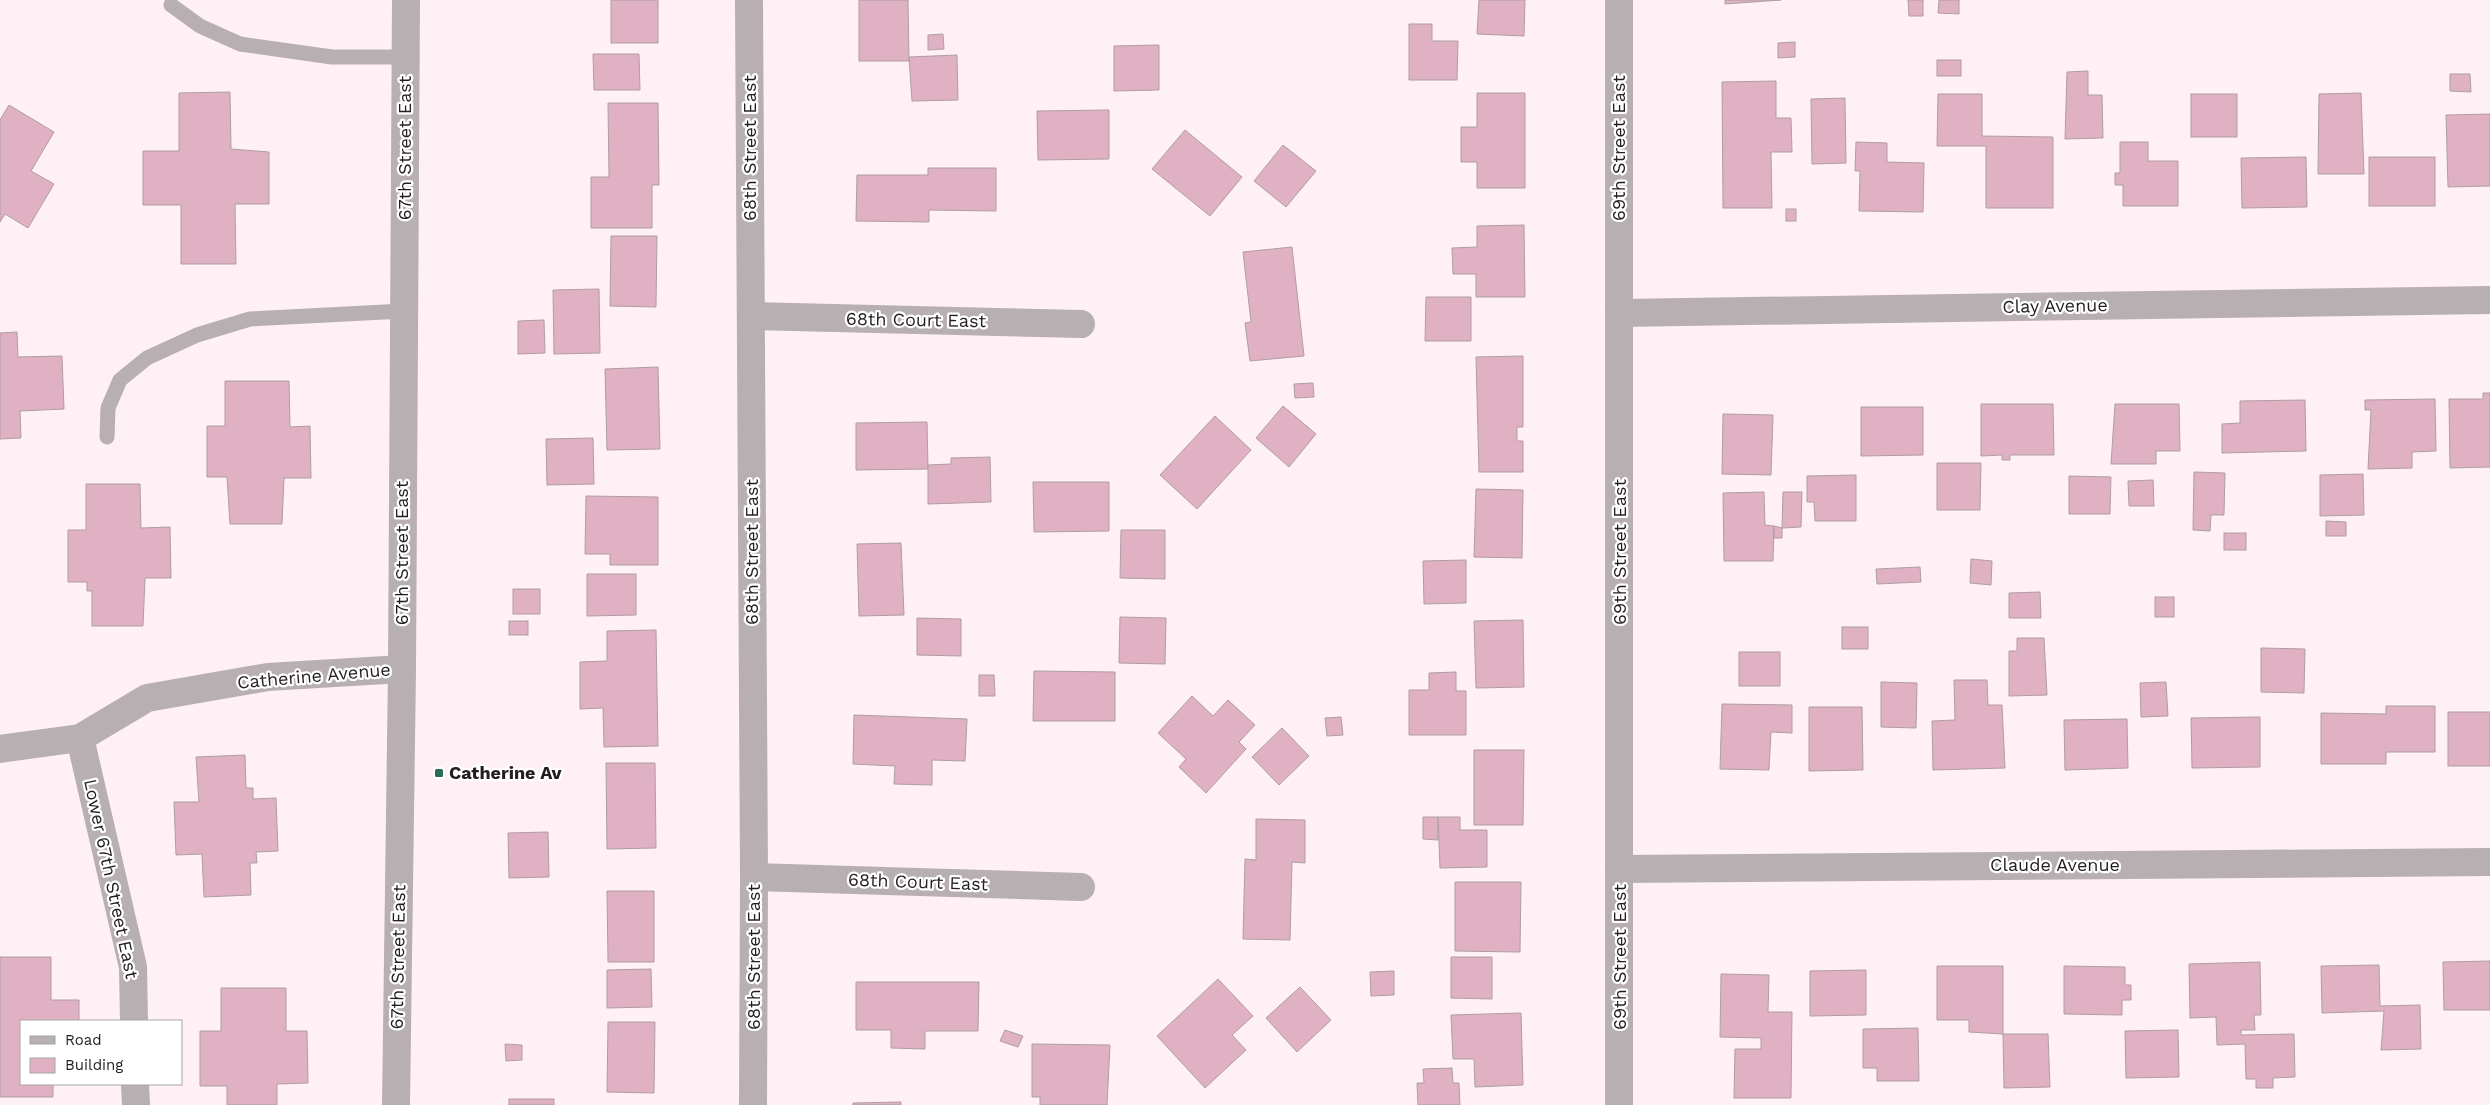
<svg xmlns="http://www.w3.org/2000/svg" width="2490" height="1105" font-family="'Work Sans',sans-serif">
	<rect width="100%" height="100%" fill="#fff0f6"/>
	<g fill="#e0b0c3" stroke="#ae9ea4">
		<rect x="611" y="0" width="47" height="43"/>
		<path d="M859,0H908L909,61H859Z"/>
		<path d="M1479,0H1525L1524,36L1477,34Z"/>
		<path d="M1725,0H1781L1725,4Z"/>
		<path d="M1908,0H1923V16H1909Z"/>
		<path d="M1939,0H1959V14L1938,13Z"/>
		<path d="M1409,24H1432V41H1458L1457,80H1409Z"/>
		<path d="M943,34L944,49L928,50V35Z"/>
		<path d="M1795,42V57L1778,58V43Z"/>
		<path d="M1159,45V90L1114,91V46Z"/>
		<path d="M593,54H639L640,90H594Z"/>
		<path d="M957,55L958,100L912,101L909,57Z"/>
		<rect x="1937" y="60" width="24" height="16"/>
		<path d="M2088,71V95H2102L2103,138L2065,139L2067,72Z"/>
		<path d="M2450,74H2470L2471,92L2450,91Z"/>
		<path d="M1776,81V118H1791L1792,152H1771L1772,208H1723L1722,82Z"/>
		<path d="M230,92L231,149L269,152V204H235L236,264H181V205H143V151H179V93Z"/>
		<path d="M1477,93H1525V188H1477V162H1461V127H1477Z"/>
		<path d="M2361,93L2364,174H2318L2319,94Z"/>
		<path d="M1938,94H1982V136L2053,137V208H1986V146H1937Z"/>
		<rect x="2191" y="94" width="46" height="43"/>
		<path d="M1845,98L1846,163L1812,164L1811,99Z"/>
		<path d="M608,103H658L659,185H652V228H591V177H609Z"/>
		<path d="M9,105L54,132L31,171L54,184L28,228L5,214L0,222V120Z"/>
		<path d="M1109,110V159L1038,160L1037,111Z"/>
		<path d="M2490,114V186L2448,187L2446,115Z"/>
		<path d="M1185,130L1242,177L1210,216L1152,169Z"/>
		<path d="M1856,142L1887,143V162L1924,163L1923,212L1859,211L1860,171H1855Z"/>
		<path d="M2120,142H2148V161H2178V206H2123V185H2115V173H2120Z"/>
		<path d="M1283,145L1316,171L1286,207L1254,181Z"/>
		<path d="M2306,157L2307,207L2242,208L2241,158Z"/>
		<rect x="2369" y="157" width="66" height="49"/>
		<path d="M928,168H996V211L929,210V222L856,221L857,175H928Z"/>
		<rect x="1786" y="209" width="10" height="12"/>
		<path d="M1524,225L1525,297H1476V274H1453L1452,248L1477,247V226Z"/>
		<path d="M611,236H657L656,307L610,306Z"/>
		<path d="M1292,247L1304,356L1250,361L1245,323L1251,322L1243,252Z"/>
		<path d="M599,289L600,353L554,354L553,290Z"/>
		<path d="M1426,297H1471V341H1425Z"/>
		<path d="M544,320L545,353L518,354V321Z"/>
		<path d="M17,332L18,357L62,356L64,409L20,411L21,438L0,439V333Z"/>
		<path d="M1523,356V427H1517V441H1523V472H1479L1476,357Z"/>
		<path d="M658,367L660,449L607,450L605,369Z"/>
		<path d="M225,381H289L290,427L310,426L311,478H284L282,524H230L227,477H207V426H225Z"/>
		<path d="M1313,383L1314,397L1295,398L1294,384Z"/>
		<path d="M2483,393H2490V467L2450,468L2449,399H2483Z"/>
		<path d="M2435,399L2436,451L2412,452V468L2368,469L2371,410H2365V400Z"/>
		<path d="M2305,400L2306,451L2222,453V424L2240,423V401Z"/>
		<path d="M1981,404H2053L2054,455H2010V460H2002V455L1981,456Z"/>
		<path d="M2115,404H2179L2180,451H2156V464H2111Z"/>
		<path d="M1283,406L1316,434L1289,467L1256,438Z"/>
		<path d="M1861,407H1923V455L1861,456Z"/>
		<path d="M1723,414L1773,415L1771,475L1722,474Z"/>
		<path d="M1215,416L1251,450L1197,509L1160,475Z"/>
		<path d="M927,422L928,469L856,470V423Z"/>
		<path d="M593,438L594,484L547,485L546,439Z"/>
		<path d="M990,457L991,502L928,504V465L951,464V458Z"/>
		<path d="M1937,463H1981L1980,510H1937Z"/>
		<path d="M2194,472L2225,473L2224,515H2211L2210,531L2193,530Z"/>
		<path d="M2363,474L2364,515L2320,516V475Z"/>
		<path d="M1856,475V521H1815L1814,502H1807V476Z"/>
		<path d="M2069,476L2111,477L2110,514H2069Z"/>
		<path d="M2153,480L2154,506H2129L2128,481Z"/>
		<path d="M1033,482H1109V531L1034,532Z"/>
		<path d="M86,484H140L141,528L170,527L171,578H145L143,626H92V591H87V582H68V530H86Z"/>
		<path d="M1476,489L1523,490L1522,558L1474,557Z"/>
		<path d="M1764,492L1765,525L1774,526L1773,561H1724L1723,493Z"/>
		<path d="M1783,492H1802L1801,527L1782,528Z"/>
		<path d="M586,496L658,497V565H610V554H585Z"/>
		<path d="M2326,521L2346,522V536H2326Z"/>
		<path d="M1774,526L1782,528V538H1774Z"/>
		<path d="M1121,530H1165V579L1120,578Z"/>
		<rect x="2224" y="533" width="22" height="17"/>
		<path d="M901,543L904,615L859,616L857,544Z"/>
		<path d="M1971,559L1992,561L1991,585L1970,583Z"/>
		<path d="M1466,560V603L1424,604L1423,561Z"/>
		<path d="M1920,567L1921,582L1877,584L1876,569Z"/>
		<path d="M587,574H636V615L587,616Z"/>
		<rect x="513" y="589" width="27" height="25"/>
		<path d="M2040,592L2041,618H2009V593Z"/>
		<rect x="2155" y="597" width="19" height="20"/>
		<path d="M1120,617L1166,618L1165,664L1119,663Z"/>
		<path d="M917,618L961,619V656L917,655Z"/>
		<path d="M1523,620L1524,687L1476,688L1474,621Z"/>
		<rect x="509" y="621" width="19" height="14"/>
		<rect x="1842" y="627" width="26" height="22"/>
		<path d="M656,630L658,746L604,747L603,708L580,709V662L607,661V631Z"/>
		<path d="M2017,638H2044L2047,695L2009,696V651H2017Z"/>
		<path d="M2261,648L2305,649L2304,693L2261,692Z"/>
		<rect x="1739" y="652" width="41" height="34"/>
		<path d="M1034,671L1115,672V721H1033Z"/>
		<path d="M1456,672V691H1466V735H1409V690H1429V673Z"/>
		<path d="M979,675H994L995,696H979Z"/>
		<path d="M1954,680H1987L1988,705H2002L2005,768L1933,770L1932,721L1955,720Z"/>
		<path d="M1881,682L1917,683L1916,728L1881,727Z"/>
		<path d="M2166,682L2168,716L2141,717L2140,683Z"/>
		<path d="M1192,696L1213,716L1228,700L1255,725L1239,742L1246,749L1206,793L1179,767L1186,759L1158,733Z"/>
		<path d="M1722,704L1792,705V733L1771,732L1769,770L1720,769Z"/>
		<path d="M2386,706H2435V752H2386V764H2321V713L2386,714Z"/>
		<path d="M1809,707H1862L1863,770L1809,771Z"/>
		<rect x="2448" y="712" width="42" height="54"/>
		<path d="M854,715L967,719L965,761L932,760V785L894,784L895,766L853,764Z"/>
		<path d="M1341,717L1343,735L1327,736L1325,718Z"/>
		<path d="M2260,717V767L2192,768L2191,718Z"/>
		<path d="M2127,719L2128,768L2065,770L2064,720Z"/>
		<path d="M1282,728L1309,756L1279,785L1252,757Z"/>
		<path d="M1474,750H1524L1523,825H1474Z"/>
		<path d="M245,755L246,788H253V799L276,798L278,851L256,852L257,863H250L251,895L204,897L202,854L176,855L174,802H199L196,757Z"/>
		<path d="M606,763H655L656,848L607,849Z"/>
		<path d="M1423,817H1438V840L1423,839Z"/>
		<path d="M1438,817H1460V830H1487V867L1440,868Z"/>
		<path d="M1256,819L1305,820V863L1292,862L1290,940L1243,939L1245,859L1256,860Z"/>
		<path d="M548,832L549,877L509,878L508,833Z"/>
		<path d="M1455,882H1521L1520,952L1455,951Z"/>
		<path d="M607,891H654V962H608Z"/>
		<path d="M0,957H51V1000H79V1021H21V1084H53V1097H0Z"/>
		<path d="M1451,957H1492V999L1451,998Z"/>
		<path d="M2490,961V1010H2444L2443,962Z"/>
		<path d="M2260,962L2261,1015H2254L2255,1030H2241V1035L2294,1034L2295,1077L2273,1078V1088H2256V1079H2246L2245,1044L2217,1045L2216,1017L2190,1018L2189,964Z"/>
		<path d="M2379,965L2380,1006L2420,1005L2421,1049L2381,1050L2384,1011L2322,1013L2321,966Z"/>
		<path d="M1937,966H2003V1034L1969,1032V1020H1937Z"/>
		<path d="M2064,966L2125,967V985H2131V1000H2122V1015L2064,1014Z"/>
		<path d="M651,969L652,1007L607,1008V970Z"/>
		<path d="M1866,970V1015L1810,1016V971Z"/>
		<path d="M1394,971V995L1371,996L1370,972Z"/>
		<path d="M1721,974L1769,975L1768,1012H1792L1791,1098H1734L1735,1049H1761V1038L1720,1037Z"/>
		<path d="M1218,979L1253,1016L1232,1035L1246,1050L1205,1088L1157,1036Z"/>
		<path d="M856,982H979L978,1031H925V1049L891,1048V1030H856Z"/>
		<path d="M1300,987L1331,1020L1297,1052L1266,1018Z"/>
		<path d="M221,988H286V1031H307L308,1083L277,1084V1105H227V1086H200V1031H221Z"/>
		<path d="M1521,1013L1523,1085L1475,1087L1474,1059H1453L1451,1015Z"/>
		<path d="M608,1022H655L654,1093L607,1092Z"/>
		<path d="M1918,1028L1919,1081H1877V1068H1863V1029Z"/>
		<path d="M1005,1030L1023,1036L1018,1047L1000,1041Z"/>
		<path d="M2178,1030L2179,1077L2126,1078L2125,1031Z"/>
		<path d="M2003,1034H2048L2050,1087L2004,1088Z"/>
		<path d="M505,1044L522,1045V1060L506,1061Z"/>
		<path d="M1032,1044L1110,1045L1107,1105H1040V1097H1032Z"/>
		<path d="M1452,1068L1453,1083H1459L1460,1105H1418L1417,1083H1424L1423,1069Z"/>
		<rect x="509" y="1099" width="45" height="6"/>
		<path d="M901,1102V1105H853V1103Z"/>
	</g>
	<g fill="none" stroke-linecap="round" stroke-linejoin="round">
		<g stroke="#b7afb2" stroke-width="15">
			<path d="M171,5L200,26L240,44L332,57H405"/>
			<path d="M107,437L108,408L120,380L147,358L197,335L250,319L404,311"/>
		</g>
		<g stroke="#b7afb2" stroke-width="28">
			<path d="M749,0L754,877L753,1105"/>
			<path d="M1619,0V1105"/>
			<path d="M1620,313L2490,300"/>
			<path d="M751,316L1081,324"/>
			<path d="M80,738L133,967L134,1021"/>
			<path d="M0,749L80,738L147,698L268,677L402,669"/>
			<path d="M1620,869L2490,862"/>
			<path d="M754,877L1081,887"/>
			<path d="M135,1084L136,1105"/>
		</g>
		<path stroke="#b7afb2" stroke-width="28" d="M396,1105L402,669L406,0"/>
	</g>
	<rect fill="#2a6b5a" stroke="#fff" stroke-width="2" x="434" y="768" width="10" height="10" rx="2.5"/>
	<g text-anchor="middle" stroke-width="4.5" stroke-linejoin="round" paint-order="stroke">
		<g font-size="18" fill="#231d1f" stroke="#fff">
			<text transform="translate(405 148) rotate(-90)" y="6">67th Street East</text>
			<text transform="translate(750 148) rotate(-90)" y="6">68th Street East</text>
			<text transform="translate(1619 148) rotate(-90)" y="6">69th Street East</text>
			<text transform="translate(2055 306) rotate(-1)" y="6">Clay Avenue</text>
			<text transform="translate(916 320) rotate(1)" y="6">68th Court East</text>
			<text transform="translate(752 552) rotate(-90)" y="6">68th Street East</text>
			<text transform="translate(1620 552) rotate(-90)" y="6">69th Street East</text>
			<text transform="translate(402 553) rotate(-90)" y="6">67th Street East</text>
			<text transform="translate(314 676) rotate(-5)" y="6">Catherine Avenue</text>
			<text x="2055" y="871">Claude Avenue</text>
			<text transform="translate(111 879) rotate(78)" y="6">Lower 67th Street East</text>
			<text transform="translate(918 882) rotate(2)" y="6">68th Court East</text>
			<text transform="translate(398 957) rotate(-89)" y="6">67th Street East</text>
			<text transform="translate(754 957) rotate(-90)" y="6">68th Street East</text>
			<text transform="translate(1620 957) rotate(-90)" y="6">69th Street East</text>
		</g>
		<g font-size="18" font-weight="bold" fill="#231d1f" stroke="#fff" text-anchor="start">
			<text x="449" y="779">Catherine Av</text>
		</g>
	</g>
	<rect x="20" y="1020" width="162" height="65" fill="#ffffff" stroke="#a7a5a5"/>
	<rect x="30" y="1036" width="25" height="8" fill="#b7afb2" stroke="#a7a5a5"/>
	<text x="65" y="1045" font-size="15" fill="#231d1f">Road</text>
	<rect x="30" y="1058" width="25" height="15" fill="#e0b0c3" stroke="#a7a5a5"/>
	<text x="65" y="1070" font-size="15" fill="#231d1f">Building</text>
</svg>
